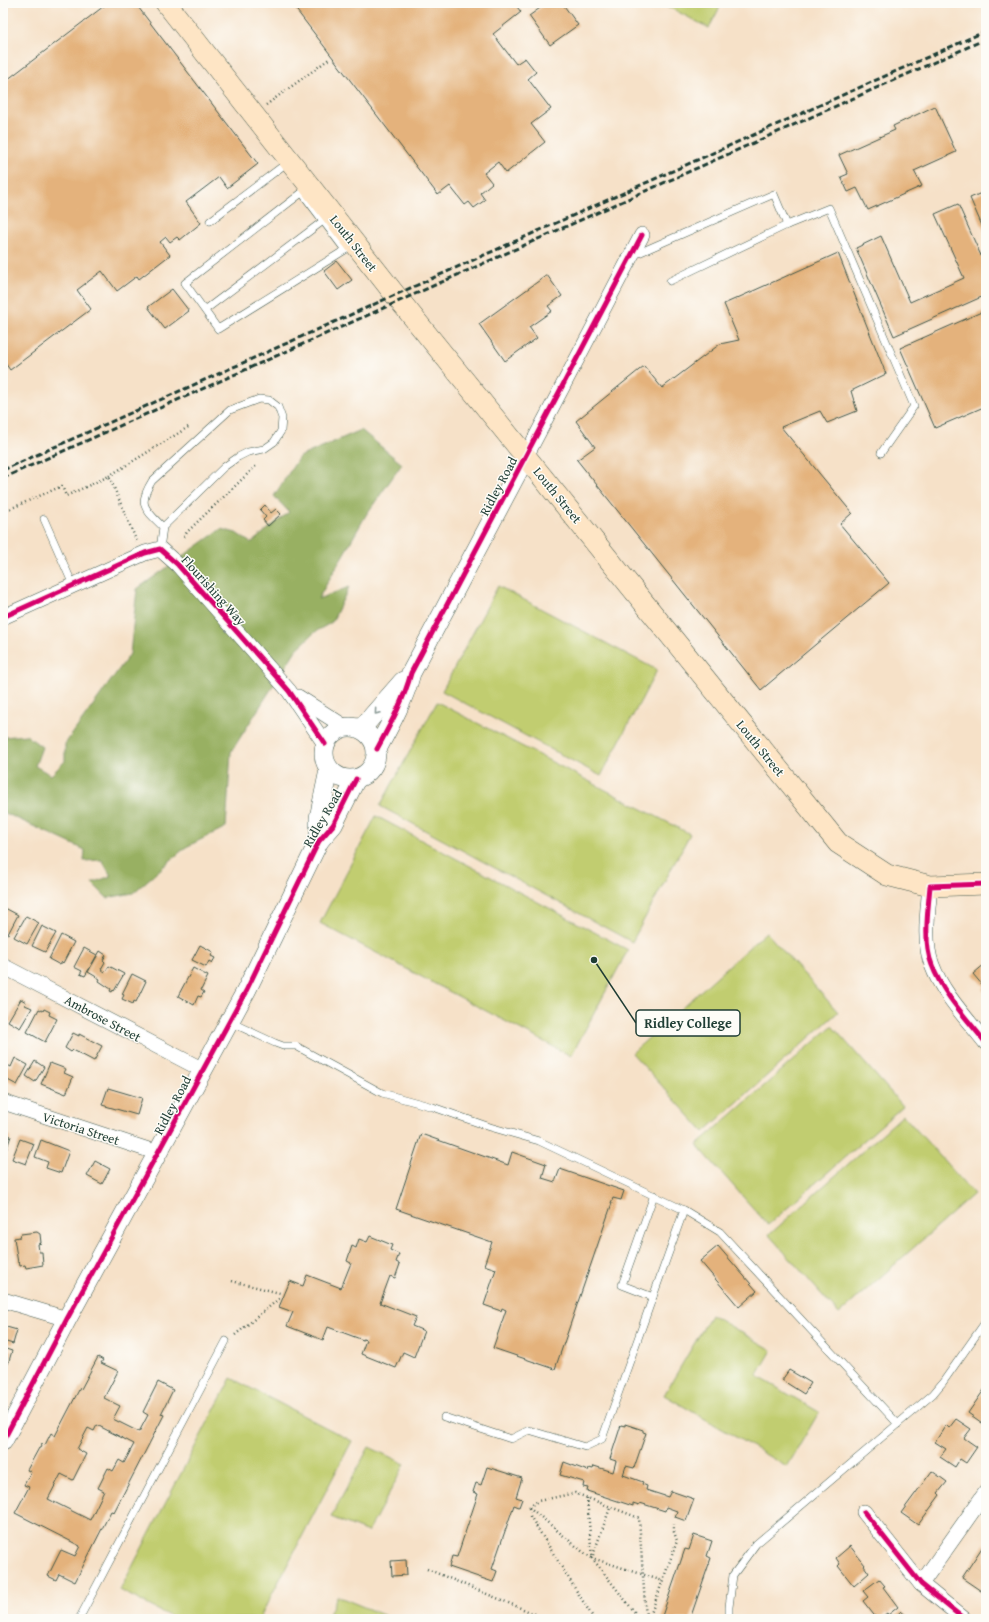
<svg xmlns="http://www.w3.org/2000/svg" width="989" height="1622" font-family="'Gentium Book Plus',serif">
	<rect width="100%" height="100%" fill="#fdfcf7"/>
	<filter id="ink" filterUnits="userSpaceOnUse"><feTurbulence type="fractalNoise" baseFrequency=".025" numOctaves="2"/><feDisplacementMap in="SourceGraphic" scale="8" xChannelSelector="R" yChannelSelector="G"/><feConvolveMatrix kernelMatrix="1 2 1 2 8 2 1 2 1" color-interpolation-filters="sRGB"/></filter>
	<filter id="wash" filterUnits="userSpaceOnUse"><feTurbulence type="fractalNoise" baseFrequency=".012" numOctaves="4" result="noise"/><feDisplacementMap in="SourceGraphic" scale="16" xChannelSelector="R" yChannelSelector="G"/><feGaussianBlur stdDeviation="0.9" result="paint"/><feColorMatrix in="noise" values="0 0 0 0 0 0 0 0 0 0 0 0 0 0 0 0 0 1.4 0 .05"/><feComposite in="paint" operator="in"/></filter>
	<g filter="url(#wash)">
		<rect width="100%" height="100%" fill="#f6e1c8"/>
		<g fill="#c1cd6f" stroke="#708552">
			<path d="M661,3H722L709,28Z"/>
			<path d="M498,586L657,670L601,776L442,691Z"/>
			<path d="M437,702L690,834L632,942L380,806Z"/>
			<path d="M376,816L628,950L571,1056L320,923Z"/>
			<path d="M766,932L838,1012L704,1132L632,1053Z"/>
			<path d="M832,1026L903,1106L768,1225L697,1145Z"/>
			<path d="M903,1115L974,1194L839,1314L769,1235Z"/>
			<path d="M711,1315L772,1350L757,1376L819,1412L787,1467L664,1395Z"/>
			<path d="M231,1378L352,1441L259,1619H175L120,1590Z"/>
			<path d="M369,1447L405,1464L368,1532L331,1517Z"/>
			<path d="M337,1596L393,1619H327Z"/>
		</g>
		<path fill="#98b062" stroke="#5c764b" d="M361,430L402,464L366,515L318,599L349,587L332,622L315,632L296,650L231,752L226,827L186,847L133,893L107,898L92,883L111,876L102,860L84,861L85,850L3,812V737L26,735L42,747L35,766L51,775L65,761V744L130,654L137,589L221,529L236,533L251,543L289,512L274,496L299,457Z"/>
		<g id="blocks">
			<g fill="#e4b27c" fill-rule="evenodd">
				<path d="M108,3H135L258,164L227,188L219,177L186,202L201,223L180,240L177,237L170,242L166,237L160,242L170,255L139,279L137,276L117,291L102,271L77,290L91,309L10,370L3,360V83Z"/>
				<path d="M291,3H514L521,12L493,34L516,64L525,58L536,72L528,79L551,109L531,124L545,142L506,173L498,162L484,173L492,183L480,193L485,200L474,208L469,202L465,205L450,186L438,195Z"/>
				<path d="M547,3H562L578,25L550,45L529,16Z"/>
				<path d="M935,106L956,152L914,171L922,186L868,210L857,188L848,192L841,177L848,174L839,155L895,130L893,126Z"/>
				<path d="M986,191V235L970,198Z"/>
				<path d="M958,204L986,267V295L894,336L856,248L881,236L910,302L964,278L935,214Z"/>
				<path d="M838,253L886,374L851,391L857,411L827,423L820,411L781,427L852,513L840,524L889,583L761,690L577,460L595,447L576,421L644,366L662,388L720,344L739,340L724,304Z"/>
				<path d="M337,261L352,280L338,290L324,271Z"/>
				<path d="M547,275L562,296L548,306L552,311L529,327L537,338L505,361L479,324Z"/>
				<path d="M172,289L189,311L165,329L148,307Z"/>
				<path d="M986,310V406L935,428L900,348Z"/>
				<path d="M265,505L271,513L276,509L281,514L268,526L263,520L266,517L260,510Z"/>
				<path d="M5,908L18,915L8,934L3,932V913Z"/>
				<path d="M26,916L39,923L27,944L14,937Z"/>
				<path d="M42,926L56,933L45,952L32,946Z"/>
				<path d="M61,935L74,942L63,963L62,962L60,965L49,959Z"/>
				<path d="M200,945L213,952L211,956L215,958L212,963L209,961L206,967L192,960Z"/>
				<path d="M84,948L97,955L85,976L80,974L82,971L74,967Z"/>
				<path d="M100,951L106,955L103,960L105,962L101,969L105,972L109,966L124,974L114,991L113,990L112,992L110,991L111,989L99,981L100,979L88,972Z"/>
				<path d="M986,963V994L982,989L984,987L973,974Z"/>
				<path d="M193,968L208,976L201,990L204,992L201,997L198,996L194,1005L178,996Z"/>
				<path d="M132,974L146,981L136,1002L134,1001L133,1004L122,999L124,995L122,994Z"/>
				<path d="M21,999L26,1002L25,1005L32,1008L20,1028L8,1021Z"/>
				<path d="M39,1009L43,1011L44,1009L50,1012L49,1015L57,1019L45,1042L27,1032Z"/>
				<path d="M73,1033L79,1036V1034L102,1046L94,1061L73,1050L71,1052L65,1048Z"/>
				<path d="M15,1058L28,1065L17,1085L4,1078L5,1077L3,1076L4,1063L11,1067Z"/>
				<path d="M35,1061L44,1067L35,1082L26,1076Z"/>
				<path d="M50,1063L66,1069L64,1073L73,1077L66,1094L41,1084Z"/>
				<path d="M108,1088L142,1098L137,1115L102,1105Z"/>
				<path d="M4,1133L11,1136L3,1159V1135Z"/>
				<path d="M421,1134L508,1165L512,1152L546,1164L542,1178L555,1182L560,1169L624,1191L621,1200L613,1198L611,1203H612L555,1369L493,1348L506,1310L502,1308L501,1311L484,1305L496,1269L484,1265L492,1242L396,1209Z"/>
				<path d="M20,1139L34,1144L26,1164L12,1159Z"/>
				<path d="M41,1140L69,1151L61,1173L46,1168L48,1162L35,1157Z"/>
				<path d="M95,1161L110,1169L102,1184L87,1176Z"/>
				<path d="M37,1232L40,1234L41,1243L38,1244L39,1252H42L43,1265L26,1268L25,1265L20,1266L19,1262L18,1263L14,1238L20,1237L21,1234Z"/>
				<path d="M370,1236L392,1245L390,1250L399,1254L396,1262L400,1264L395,1278L390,1276L380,1303L416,1317L412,1326L424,1331L414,1357L403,1352L396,1368L361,1354L366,1340L363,1339V1340L328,1327L323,1340L287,1326L293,1312L279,1307L290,1281L303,1286L307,1275L341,1288L351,1263L347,1261L352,1246L356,1248L359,1239L367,1242Z"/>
				<path d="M718,1246L757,1291L739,1307L700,1261Z"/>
				<path d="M3,1326L17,1330L13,1344L3,1341Z"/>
				<path d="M3,1348L12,1351L8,1364L3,1363Z"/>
				<path d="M98,1357L103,1360L101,1363L118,1371L104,1398L120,1406L113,1419L139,1432L148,1415L143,1412L158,1382L173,1390L161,1414L164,1415L114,1512L111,1511L75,1582L59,1574L56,1580L48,1576L61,1550L75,1556L80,1546L15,1513L29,1487L24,1485L31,1472L27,1470L39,1448H40L42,1444L45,1445L51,1433L55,1436L80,1388L81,1389ZM97,1425L134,1444L124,1463L119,1460L113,1471L108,1468L98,1488L104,1491L90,1520L48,1499L61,1474L73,1480L86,1454L77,1449L88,1428L94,1431Z"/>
				<path d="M789,1370L811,1383L804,1394L782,1380Z"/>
				<path d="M986,1387V1424L985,1425L968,1413Z"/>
				<path d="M956,1419L971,1429L964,1438L977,1447L966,1463L960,1459L955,1467L940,1457L946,1449L935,1442L946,1425L949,1428Z"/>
				<path d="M625,1424L643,1430V1432L646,1433L634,1468L626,1466L623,1475L643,1482L642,1484L647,1486L646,1490L668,1497L671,1491L694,1499L686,1521L675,1517L677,1511L666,1507L665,1511L640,1503L639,1505L633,1503V1506L587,1491L588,1488L583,1487L584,1482L560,1475L564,1462L588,1471L589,1468L593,1469L594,1466L613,1472L616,1461L610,1459L621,1425L625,1426Z"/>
				<path d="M487,1467L522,1478L516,1497L522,1499L519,1507L514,1505L492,1569L497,1571L493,1582L449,1567L452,1556L457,1557L478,1494L473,1492L476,1483L481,1485Z"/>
				<path d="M932,1471L947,1482L938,1493L940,1495L918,1525L901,1513Z"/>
				<path d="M694,1535L712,1541L707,1556L711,1558L690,1619H661L685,1549L689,1550Z"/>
				<path d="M985,1543L986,1589L984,1593L962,1578Z"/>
				<path d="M850,1546L865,1565L864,1566L869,1573L854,1586L838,1566L840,1564L836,1558Z"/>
				<path d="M406,1560L407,1575L392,1576L391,1561Z"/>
				<path d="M879,1579L885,1586L883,1587L898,1607L888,1615L887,1613L879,1619H877L863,1601L868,1597L863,1591Z"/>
				<path d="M901,1611L910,1619H893Z"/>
			</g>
		</g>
	</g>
	<g filter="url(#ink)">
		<use href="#blocks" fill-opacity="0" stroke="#3f564a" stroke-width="1"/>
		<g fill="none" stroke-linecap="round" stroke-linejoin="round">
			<defs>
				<g id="service">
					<path d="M308,188L185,283L218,329L345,250"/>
					<path d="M302,193L345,250L348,248"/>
					<path d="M210,221L288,162"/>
					<path d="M634,255L774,194L787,225"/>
					<path d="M670,281L787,225L829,208L914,406L881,453"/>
					<path d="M205,310L323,221"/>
					<path d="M44,519L73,585"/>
					<path d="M160,549L163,527L224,467L238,457L248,452L264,449L274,442L281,431L282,418L278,407L269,400L259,399L230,410L152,481C137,505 145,509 163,527"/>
					<path d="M230,1022L275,1043L283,1046H296L382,1093L433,1107L490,1127L539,1141L684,1210L720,1232L898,1424"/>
					<path d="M653,1297L622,1285L654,1195"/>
					<path d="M444,1417L511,1439L529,1430L585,1447L602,1439L684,1210"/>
					<path d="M79,1619L226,1341"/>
					<path d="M729,1619V1607L733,1575L756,1544L933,1394L943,1382L986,1321"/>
				</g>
				<g id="minor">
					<path d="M526,456L642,235"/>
					<path d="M3,617L145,553L160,549L178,565L289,691L325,744"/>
					<path d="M298,697L345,727"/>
					<path d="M930,886C928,910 923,943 932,965C942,993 968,1020 986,1043"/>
					<path d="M3,966L203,1070"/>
					<path d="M3,1102L158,1153"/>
					<path d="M3,1300L67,1319"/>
					<path d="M864,1512L921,1584L964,1619"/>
					<path d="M921,1584L986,1492"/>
				</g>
				<g id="tertiary">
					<circle cx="350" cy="753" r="26"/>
					<path d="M361,729L403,681"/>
					<path d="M377,749C390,725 404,700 411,673L526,456"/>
					<path d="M319,841V818L329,770"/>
					<path d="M3,1441L67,1319L246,991L319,841L333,825L356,779"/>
				</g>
				<path id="secondary" d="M166,3L400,301L838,843L887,875L930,886L986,884"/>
			</defs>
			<use href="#service" stroke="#3f564a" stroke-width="8"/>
			<use href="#minor" stroke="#3f564a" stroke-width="16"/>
			<use href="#tertiary" stroke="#3f564a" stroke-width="20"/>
			<use href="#secondary" stroke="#3f564a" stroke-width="22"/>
			<g stroke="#3f564a" stroke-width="2.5" stroke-dasharray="1 3" stroke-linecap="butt">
				<path d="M266,105L329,59"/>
				<path d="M109,476L190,426"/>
				<path d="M3,512L62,486L66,496L109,476L137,542"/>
				<path d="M184,537L187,532L257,465"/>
				<path d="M232,1281L280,1293"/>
				<path d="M235,1335L280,1298"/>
				<path d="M587,1498L592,1558L640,1619"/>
				<path d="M529,1507L538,1501L575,1493L639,1518L646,1619"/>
				<path d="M529,1507L583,1552L592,1558L663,1581"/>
				<path d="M529,1508L530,1516L594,1619"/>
				<path d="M593,1555L610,1508"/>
				<path d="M427,1569L547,1619"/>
				<path d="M649,1619L677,1541L674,1532V1524"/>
			</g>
			<use href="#service" stroke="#fff" stroke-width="7"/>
			<use href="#minor" stroke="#fff" stroke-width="15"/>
			<use href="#tertiary" stroke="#fff" stroke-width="19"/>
			<use href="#secondary" stroke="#fee5c5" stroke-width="21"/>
			<g stroke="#1f3d34" stroke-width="3" stroke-dasharray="6 3" stroke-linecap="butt">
				<path d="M3,470L986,31"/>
				<path d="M3,478L986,39"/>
			</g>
			<defs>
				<g id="cycleway">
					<path d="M3,617L145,553L160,549L178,565L289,691L325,744"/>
					<path d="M377,749C390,725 404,700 411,673L642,235"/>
					<path d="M986,884L930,886C928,910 923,943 932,965C942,993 968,1020 986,1043"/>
					<path d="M3,1441L67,1319L246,991L319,841L333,825L356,779"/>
					<path d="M864,1512L921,1584L964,1619"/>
				</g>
			</defs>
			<use href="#cycleway" stroke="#fdfcf7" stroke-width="8"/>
			<use href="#cycleway" stroke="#d6006c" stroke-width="5"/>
		</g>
		<defs><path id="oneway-chevron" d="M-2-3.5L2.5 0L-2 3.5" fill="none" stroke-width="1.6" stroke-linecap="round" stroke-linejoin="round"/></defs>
		<use stroke="#8f9e9a" href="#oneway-chevron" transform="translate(377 712) rotate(131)"/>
	</g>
	<g text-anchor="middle" stroke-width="3" stroke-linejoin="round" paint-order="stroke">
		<g font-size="13" fill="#1f3d34" stroke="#fdfcf7">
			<text transform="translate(354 243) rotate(52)" y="5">Louth Street</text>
			<text transform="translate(498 486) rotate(-62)" y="5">Ridley Road</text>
			<text transform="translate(558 495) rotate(51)" y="5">Louth Street</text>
			<text transform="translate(214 590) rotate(48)" y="5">Flourishing Way</text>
			<text transform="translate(761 748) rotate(51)" y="5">Louth Street</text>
			<text transform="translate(322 818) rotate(-60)" y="5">Ridley Road</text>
			<text transform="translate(103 1018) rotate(28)" y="5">Ambrose Street</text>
			<text transform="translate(172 1105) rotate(-62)" y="5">Ridley Road</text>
			<text transform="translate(81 1128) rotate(18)" y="5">Victoria Street</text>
		</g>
	</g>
	<path fill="none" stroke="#1f3d34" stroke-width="1.5" d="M594 960L636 1023"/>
	<circle fill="#1f3d34" stroke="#fdfcf7" stroke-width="1.5" cx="594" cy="960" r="4"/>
	<rect fill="#fdfcf7" stroke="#1f3d34" stroke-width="1.5" x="636" y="1010" width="104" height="26" rx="4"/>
	<g font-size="14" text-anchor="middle" font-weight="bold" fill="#1f3d34">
		<text x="688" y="1028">Ridley College</text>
	</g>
	<rect width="989" height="1622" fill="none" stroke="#fdfcf7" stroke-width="16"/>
</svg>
